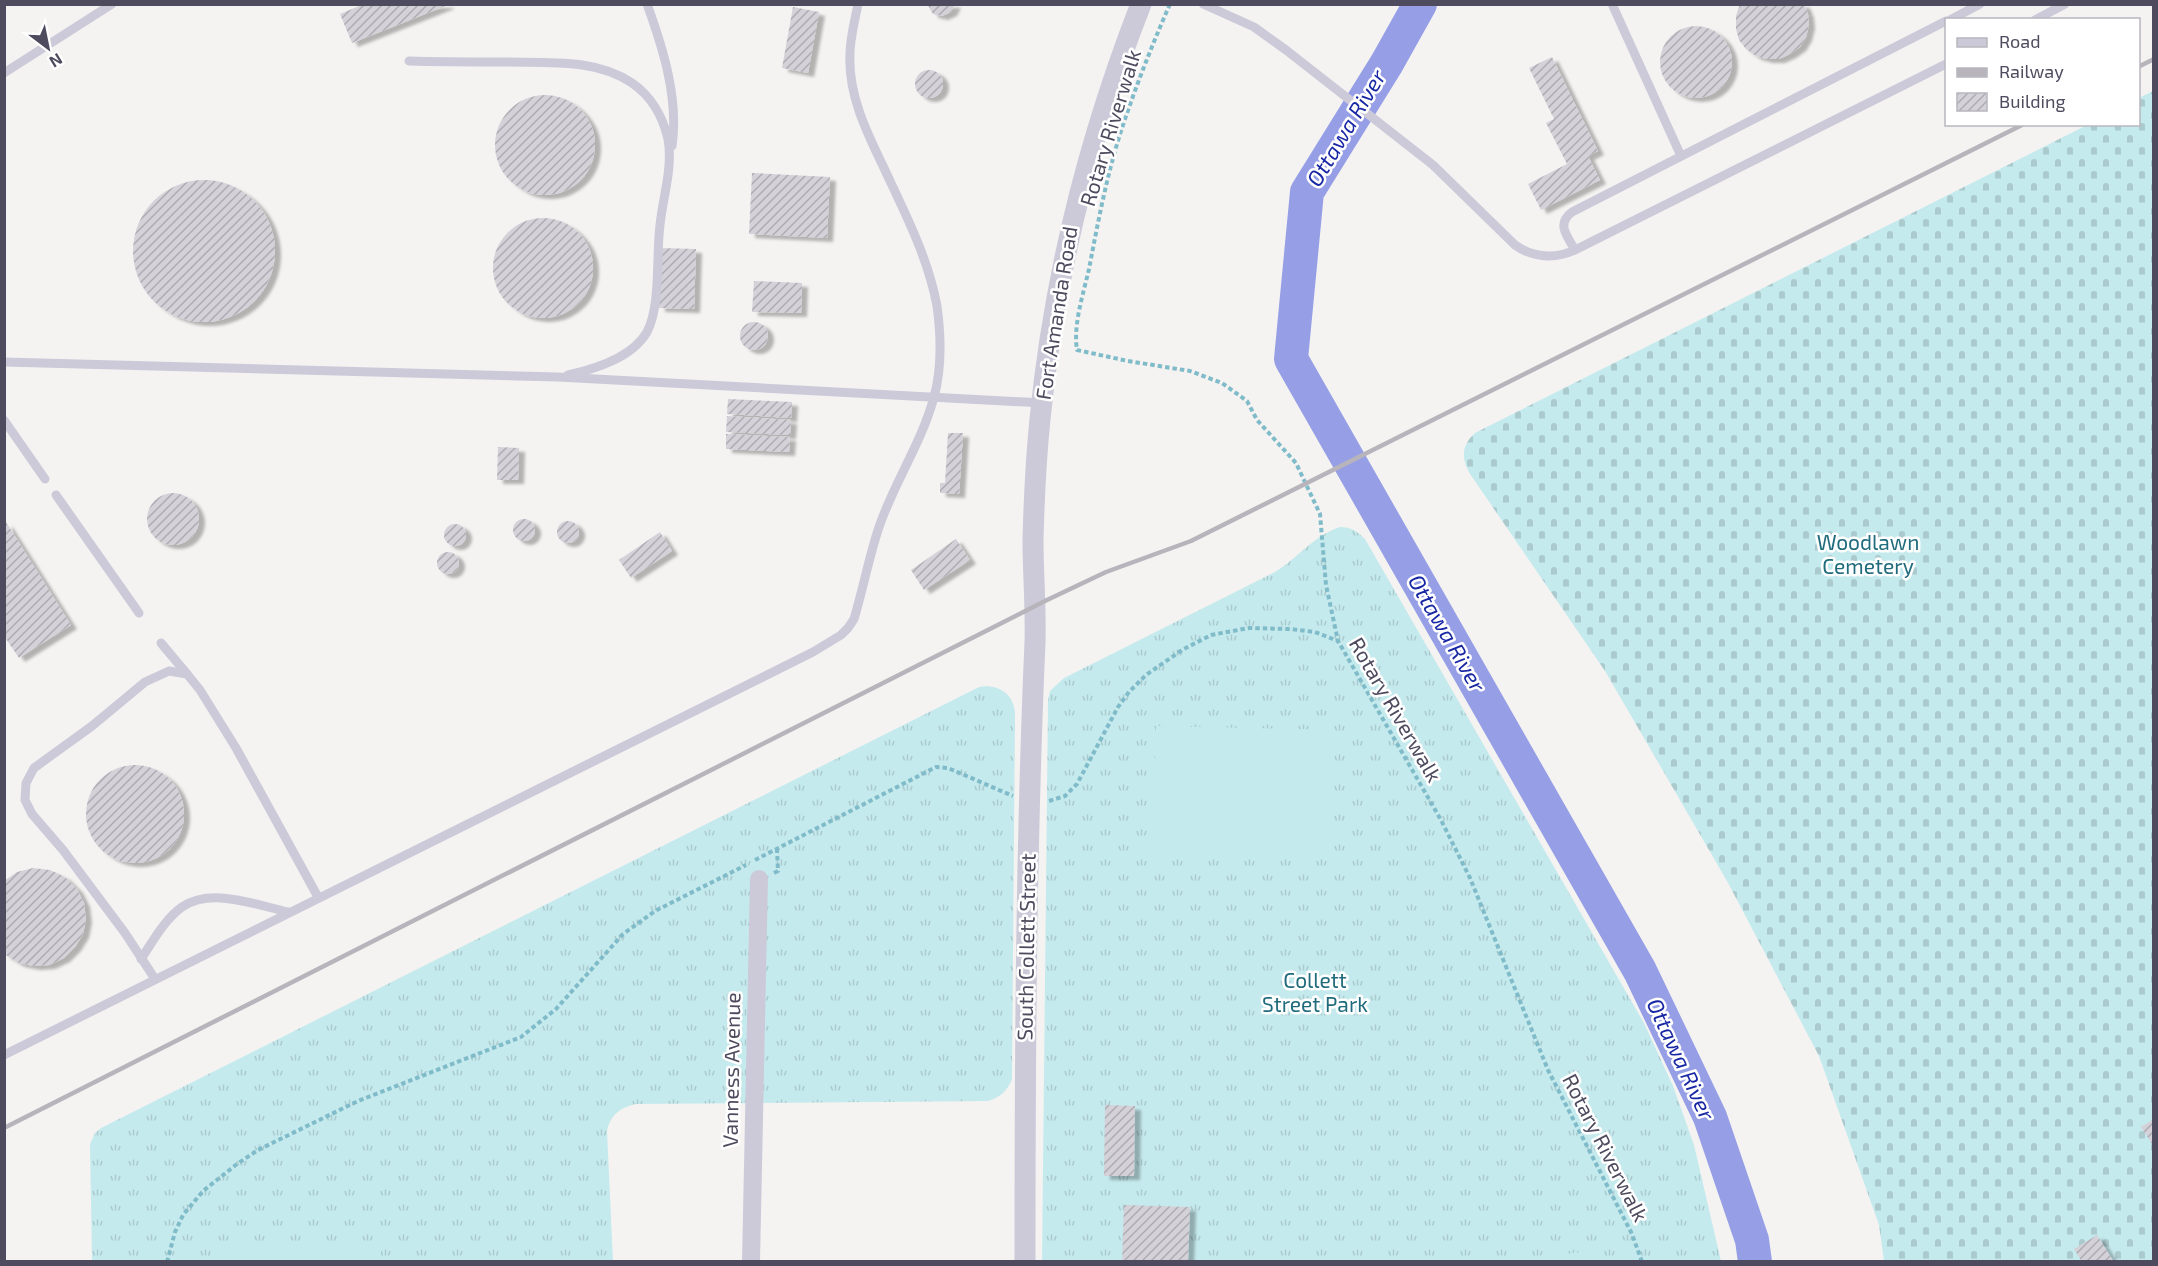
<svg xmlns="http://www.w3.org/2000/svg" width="2158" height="1266" font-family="'Exo 2',sans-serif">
	<defs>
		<pattern id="grass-tufts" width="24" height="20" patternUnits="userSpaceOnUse" patternTransform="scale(1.5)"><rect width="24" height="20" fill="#c5eaed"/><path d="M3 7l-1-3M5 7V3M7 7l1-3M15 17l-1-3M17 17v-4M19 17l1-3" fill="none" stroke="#abcace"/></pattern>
		<pattern id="cemetery-stones" width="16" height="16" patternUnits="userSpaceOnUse" patternTransform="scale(1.5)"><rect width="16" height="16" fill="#c5eaed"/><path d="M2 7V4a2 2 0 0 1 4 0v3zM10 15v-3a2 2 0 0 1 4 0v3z" fill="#abcace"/></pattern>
		<pattern id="building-hatch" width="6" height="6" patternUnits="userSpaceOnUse" patternTransform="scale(1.5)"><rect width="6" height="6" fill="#d4d1d9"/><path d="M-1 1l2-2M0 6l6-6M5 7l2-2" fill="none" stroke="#aeacb3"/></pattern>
		<filter id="shadow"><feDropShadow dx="6" dy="4" stdDeviation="1.5" flood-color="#0004"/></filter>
	</defs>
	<rect width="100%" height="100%" fill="#f4f3f2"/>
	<g fill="url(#grass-tufts)">
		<path d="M1340,527C1351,527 1357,531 1365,539L1644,1023L1673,1086L1694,1145L1721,1261L1042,1262L1048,700L1050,691L1064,678L1275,572C1298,558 1313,536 1340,527Z"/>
		<path d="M986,686C1002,687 1013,695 1015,712L1012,1079C1007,1092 1000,1097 988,1101L636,1104C620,1108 611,1114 607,1131L613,1261H92L90,1144L95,1133L101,1128L979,687Z"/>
	</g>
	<path fill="url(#cemetery-stones)" d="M2153,91V1261H1884L1879,1225L1819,1056L1727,881L1605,671L1470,474C1461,458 1461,446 1475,433L2087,125L2138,124L2139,98Z"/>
	<g fill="#c5eaed">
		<path d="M1156,726L1335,730L1332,855L1153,851Z"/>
		<path d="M220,1248L381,1249V1261H220Z"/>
		<path d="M1581,1252L1582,1261H1512Z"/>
	</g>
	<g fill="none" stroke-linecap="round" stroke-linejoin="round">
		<path stroke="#969fe6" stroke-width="34" d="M1420,4L1387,63L1307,192L1291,359L1640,971L1710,1117L1752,1240L1755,1262"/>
	</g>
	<g fill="url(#building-hatch)" filter="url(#shadow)">
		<path d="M364,4H448V5L352,43L340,14Z"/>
		<path d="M927,4H955L951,12L942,16L933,14Z"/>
		<path d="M1740,4H1804L1808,14L1809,25L1806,37L1800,47L1790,54L1779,59H1767L1756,56L1746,49L1739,40L1736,29V16Z"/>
		<path d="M793,7L819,12L808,73L782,68Z"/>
		<circle cx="1696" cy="62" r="36"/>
		<path d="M1552,57L1598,151L1588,156L1600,180L1541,210L1528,184L1567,164L1546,123L1554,119L1529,68Z"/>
		<circle cx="929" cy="84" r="14"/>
		<circle cx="545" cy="145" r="50"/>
		<path d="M752,173L830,177L827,238L749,234Z"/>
		<circle cx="204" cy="251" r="71"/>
		<circle cx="543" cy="268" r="50"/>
		<path d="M661,248L696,249L694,309L659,308Z"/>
		<path d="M754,281L802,283L801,313L752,312Z"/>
		<circle cx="754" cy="336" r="14"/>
		<path d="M728,399L792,402L791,418L727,414Z"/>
		<path d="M727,416L791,420L790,435L726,432Z"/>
		<path d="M948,433H963L959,494L940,493V483H945Z"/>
		<path d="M726,434L790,437L789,452L726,449Z"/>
		<path d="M498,447L519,448L518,480H497Z"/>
		<circle cx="173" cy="519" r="26"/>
		<circle cx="524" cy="530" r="11"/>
		<circle cx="568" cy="532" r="11"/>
		<path d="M6,522L71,625L19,658L4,636Z"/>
		<circle cx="455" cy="535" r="11"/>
		<path d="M660,532L672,551L631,578L619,560Z"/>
		<path d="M956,539L970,560L924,590L911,570Z"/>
		<circle cx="448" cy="563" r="11"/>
		<circle cx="135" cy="814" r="49"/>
		<path d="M33,868L50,870L65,877L77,889L84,903L86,919L83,934L75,947L64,958L49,965L34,966L19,963L4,954V881L17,872Z"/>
		<path d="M1105,1105L1135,1106L1134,1176H1104Z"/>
		<path d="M2154,1119V1147L2141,1127Z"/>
		<path d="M1124,1205L1190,1207L1188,1262H1122Z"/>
		<path d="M2097,1235L2114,1262H2082L2074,1249Z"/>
	</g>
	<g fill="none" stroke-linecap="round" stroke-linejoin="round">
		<g stroke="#80bbc9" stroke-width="4" stroke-dasharray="4.5 3" stroke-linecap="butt">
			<path d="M1170,4C1152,45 1136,86 1122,128C1107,174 1098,222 1089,269C1083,295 1073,325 1077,350L1128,361L1190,371L1222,383L1247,401L1257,420L1296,463L1320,514L1326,585L1338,641L1441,820L1470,878L1548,1070L1632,1234L1642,1262"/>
			<path d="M1049,801L1065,796L1077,784L1118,707L1129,692L1146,675L1182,650L1211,635L1249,628L1290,629L1315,632L1338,641"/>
			<path d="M755,860L936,767L948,768L1013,796"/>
			<path d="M774,873L778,871L777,849"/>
			<path d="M167,1262L175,1232L183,1215L203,1191L237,1164L258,1150L358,1101L521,1037L556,1009L623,934L655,911L746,865"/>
		</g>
		<g stroke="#cccad8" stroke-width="9">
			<path d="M647,4C663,48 679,99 672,146"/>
			<path d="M1203,4L1254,27L1286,50L1433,165L1515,245C1533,258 1555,259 1575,250C1567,236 1556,224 1572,212L1946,21"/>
			<path d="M1612,4L1681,156"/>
			<path d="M1950,20L1980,4"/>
			<path d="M2035,20L2065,4"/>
			<path d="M409,61C440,62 472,62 504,62C546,63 595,58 632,83C651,96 663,117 668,139C673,168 663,196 660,225C656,255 661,306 647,332C632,358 595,369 568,375"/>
			<path d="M4,73L112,4"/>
			<path d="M1575,250L1946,64"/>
			<path d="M4,362L558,377L1042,403"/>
			<path d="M4,420L45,479"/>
			<path d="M56,495L139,613"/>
			<path d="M161,643L187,674"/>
			<path d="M141,959C153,941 165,919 182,907C212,887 256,905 288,912"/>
			<path d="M155,979L125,933L63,850L32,814L25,800L26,783L34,768L92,726L145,682L169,671L187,674L200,690L236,748L318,897"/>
			<path d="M4,1055L813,652L841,635L848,628L854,619C863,589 869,557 879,527C894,483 922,442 934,397C942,368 941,335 937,306C928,257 904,211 883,166C866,131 848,94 850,54C850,38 855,20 858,4"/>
		</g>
		<path stroke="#cccad8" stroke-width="18" d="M751,1262L759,879"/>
		<path stroke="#cccad8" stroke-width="21" d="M1025,1262C1025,1055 1026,848 1035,642C1036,608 1033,574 1033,540C1034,500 1036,459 1040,419C1054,277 1089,137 1141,4"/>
		<g stroke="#b7b5bb" stroke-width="4.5">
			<path d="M2138,67L2154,59"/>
			<path d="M4,1128L1047,600L1106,572L1191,541L2024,124"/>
		</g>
	</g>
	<g text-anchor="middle" stroke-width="5" stroke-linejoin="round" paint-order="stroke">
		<g font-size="21" fill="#4e4b5e" stroke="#fff">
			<text transform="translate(1111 128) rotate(-73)" y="7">Rotary Riverwalk</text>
			<text transform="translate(1057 313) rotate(-81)" y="7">Fort Amanda Road</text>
			<text transform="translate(1395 710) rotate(60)" y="7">Rotary Riverwalk</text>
			<text transform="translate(1027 947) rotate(-89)" y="7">South Collett Street</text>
			<text transform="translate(732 1070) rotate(-89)" y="7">Vanness Avenue</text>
			<text transform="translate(1605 1148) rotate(63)" y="7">Rotary Riverwalk</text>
		</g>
		<g font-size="21" fill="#206b7c" stroke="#fff">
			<text x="1868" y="550">Woodlawn<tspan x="1868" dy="24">Cemetery</tspan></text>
			<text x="1315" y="988">Collett<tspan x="1315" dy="24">Street Park</tspan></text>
		</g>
		<g font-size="22" font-style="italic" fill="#1827a4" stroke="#fff">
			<text transform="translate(1346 128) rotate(-59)" y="8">Ottawa River</text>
			<text transform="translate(1447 633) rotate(60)" y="8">Ottawa River</text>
			<text transform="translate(1681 1059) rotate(65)" y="8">Ottawa River</text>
		</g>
	</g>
	<rect width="2158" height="1266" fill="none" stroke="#4e4b5e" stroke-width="12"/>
	<rect x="1945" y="18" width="195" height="108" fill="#ffffff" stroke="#b8b7bf" stroke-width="1.5"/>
	<rect x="1957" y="38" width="30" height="9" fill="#cccad8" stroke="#b8b7bf" stroke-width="1.5"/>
	<text x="1999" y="48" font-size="18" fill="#4e4b5e">Road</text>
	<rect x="1957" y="68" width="30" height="9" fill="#b7b5bb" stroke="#b8b7bf" stroke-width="1.5"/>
	<text x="1999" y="78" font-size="18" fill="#4e4b5e">Railway</text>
	<rect x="1957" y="93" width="30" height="18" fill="url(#building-hatch)" stroke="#b8b7bf" stroke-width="1.5"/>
	<text x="1999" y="108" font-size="18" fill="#4e4b5e">Building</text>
	<g transform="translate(48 48) rotate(148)" stroke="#ffffff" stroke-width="4.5" paint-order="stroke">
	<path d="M0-4.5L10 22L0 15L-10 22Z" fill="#4e4b5e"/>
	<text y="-9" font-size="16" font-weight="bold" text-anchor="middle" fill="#4e4b5e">N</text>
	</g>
</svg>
